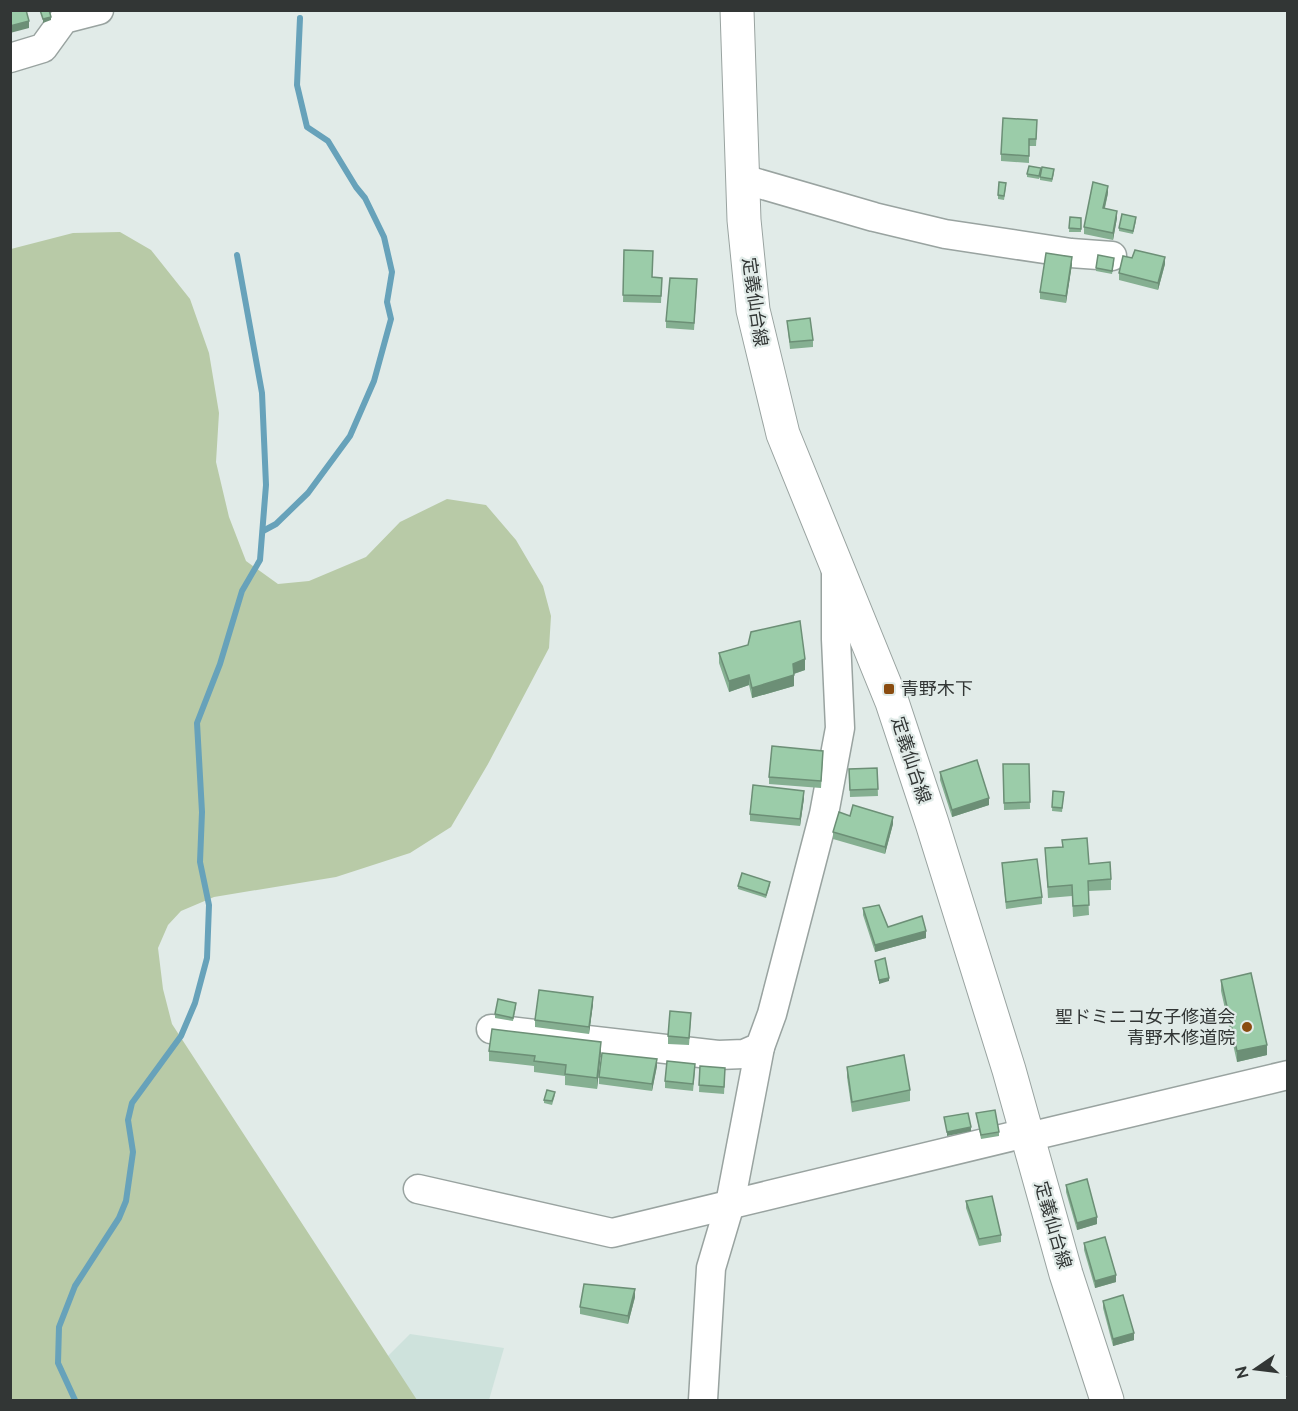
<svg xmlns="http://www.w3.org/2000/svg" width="1298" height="1411" font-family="Raleway,'Noto Sans JP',sans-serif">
	<rect width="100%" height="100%" fill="#e1ebe8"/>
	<path fill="#cee2dc" d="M410,1334L504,1348L489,1400H344Z"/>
	<path fill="#b8caa7" d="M120,232L151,250L190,299L209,353L219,413L216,462L229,517L246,561L278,584L309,581L366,557L400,522L447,499L486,505L516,540L543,586L551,616L549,648L488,764L451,827L410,853L336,877L214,897L181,911L168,925L158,948L163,989L172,1024L417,1400H11V249L73,233Z"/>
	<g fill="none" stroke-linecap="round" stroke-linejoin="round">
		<g stroke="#67a2ba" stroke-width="6">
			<path d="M263,531L276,524L308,493L350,436L374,381L391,319L387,302L392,272L384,237L365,198L356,187L328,141L307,127L297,85L300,18"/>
			<path d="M75,1400L58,1363L59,1327L75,1286L119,1218L126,1201L133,1152L128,1120L132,1103L181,1036L195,1003L207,958L209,905L200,862L202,812L197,723L220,664L242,591L260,560L266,485L262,393L237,255"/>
		</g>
		<defs>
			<g id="minor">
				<path d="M10,58L43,48L64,19L99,10"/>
				<path d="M743,179L874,217L945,234L1071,253L1112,256"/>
				<path d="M491,1029L718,1055L744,1054L760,1047L772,1014L824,814L840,728L836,639V570"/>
				<path d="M1028,1137L1288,1075"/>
				<path d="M418,1189L612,1233L1026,1133"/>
				<path d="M703,1400L711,1268L730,1204L760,1047"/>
			</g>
			<path id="major" d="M737,10L744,220L753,310L783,434L892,702L932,823L1009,1070L1066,1274L1107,1400"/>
		</defs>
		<use href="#minor" stroke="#99a3a0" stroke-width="31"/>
		<use href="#major" stroke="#99a3a0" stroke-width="35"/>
		<use href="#minor" stroke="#fff" stroke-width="28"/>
		<use href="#major" stroke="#fff" stroke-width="33"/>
	</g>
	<g fill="#85af91">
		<path d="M1037,127L1036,146H1029V163L1001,161V154Z"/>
		<path d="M1041,172L1039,179L1027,177V174Z"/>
		<path d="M1054,173L1052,182L1040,180V177Z"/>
		<path d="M1006,186L1004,200L998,199V195Z"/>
		<path d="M1108,193L1105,208L1117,218L1113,240L1084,234V227Z"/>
		<path d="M1070,217L1081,218V232H1069Z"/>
		<path d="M1136,221L1133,234L1119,231V228Z"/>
		<path d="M624,250L653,277L662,278L661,303L623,302Z"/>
		<path d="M1114,262L1112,274L1096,271V268Z"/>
		<path d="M1072,264L1066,303L1040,299V292Z"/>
		<path d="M1165,264L1158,290L1119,280V273Z"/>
		<path d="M697,286L694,330L666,328V321Z"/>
		<path d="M787,321L813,340V347L790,349Z"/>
		<path d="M719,653L805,670L794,674V686L752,698L749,685L729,692L719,663Z"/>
		<path d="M823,758L821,788L769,784V777Z"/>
		<path d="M1003,764H1029L1030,809L1004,810Z"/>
		<path d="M877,768L878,796L850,797L849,769Z"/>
		<path d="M940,772L989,805L952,817L940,780Z"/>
		<path d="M1053,791L1064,792L1062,812L1052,811Z"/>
		<path d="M804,798L800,826L750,821V814Z"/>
		<path d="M850,816L893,824L885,854L833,839V832Z"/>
		<path d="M1062,840L1089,864L1111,879V890L1088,891L1089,915L1073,917L1072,896L1048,898L1045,848L1062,847Z"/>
		<path d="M1002,863L1042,897V904L1006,909Z"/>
		<path d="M770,885L766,898L738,889V886Z"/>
		<path d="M863,908L888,927L926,938L875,952L863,915Z"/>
		<path d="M1221,980L1267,1055L1237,1062L1221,991Z"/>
		<path d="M593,1004L589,1034L535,1027V1020Z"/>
		<path d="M516,1007L513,1021L495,1018V1014Z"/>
		<path d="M691,1020L689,1045L668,1044V1036Z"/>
		<path d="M489,1051L601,1052L597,1089L565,1085V1076L534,1072V1066L489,1061Z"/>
		<path d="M657,1066L652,1091L599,1084V1077Z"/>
		<path d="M700,1066L725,1075L724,1094L699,1092Z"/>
		<path d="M847,1067L910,1090V1101L852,1112L847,1077Z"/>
		<path d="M695,1071L693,1091L665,1088V1081Z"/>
		<path d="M555,1095L552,1105L544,1103V1100Z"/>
		<path d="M976,1113L999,1132V1136L981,1139Z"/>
		<path d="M1066,1185L1097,1224L1077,1230L1066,1192Z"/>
		<path d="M966,1201L1001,1235V1242L979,1246L966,1208Z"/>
		<path d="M1084,1243L1116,1282L1095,1288L1084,1250Z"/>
		<path d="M635,1297L628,1324L580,1314V1307Z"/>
		<path d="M1103,1301L1134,1340L1113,1346L1103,1308Z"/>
	</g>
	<g fill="#6c8f76">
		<path d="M51,17V20L43,23V19Z"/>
		<path d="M29,21V28L10,33V26Z"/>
		<path d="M1108,186V193L1103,215V208Z"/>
		<path d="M1117,211V218L1113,240V233Z"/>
		<path d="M1072,257V264L1066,303V296Z"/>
		<path d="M1165,257V264L1158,290V283Z"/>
		<path d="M805,659V670L793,674V664Z"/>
		<path d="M749,675V685L729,692V681Z"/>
		<path d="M794,675V686L752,698V688Z"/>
		<path d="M804,791V798L800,826V819Z"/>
		<path d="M989,798V805L952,817V810Z"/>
		<path d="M893,817V824L885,854V847Z"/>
		<path d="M926,931V938L875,952V945Z"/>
		<path d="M889,978V981L879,984V980Z"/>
		<path d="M593,997V1004L589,1034V1027Z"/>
		<path d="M601,1042V1052L597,1089V1078Z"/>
		<path d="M1267,1045V1055L1237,1062V1051Z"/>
		<path d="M657,1059V1066L652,1091V1084Z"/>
		<path d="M971,1127V1131L947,1136V1132Z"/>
		<path d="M1097,1217V1224L1077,1230V1223Z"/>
		<path d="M1116,1275V1282L1095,1288V1281Z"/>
		<path d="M635,1289V1297L628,1324V1316Z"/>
		<path d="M1134,1333V1340L1113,1346V1339Z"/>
	</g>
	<g fill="#9bcca9" stroke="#6c8f76" stroke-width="1.5">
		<path d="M10,10H26L29,21L10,26Z"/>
		<path d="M40,10H49L51,17L43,19Z"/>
		<path d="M1003,118L1037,120L1036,139H1029V156L1001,154Z"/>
		<path d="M1029,166L1041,168L1039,176L1027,174Z"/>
		<path d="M1042,167L1054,169L1052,179L1040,177Z"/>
		<path d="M999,182L1006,183L1004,196L998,195Z"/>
		<path d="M1093,182L1108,186L1103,208L1117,211L1113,233L1084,227Z"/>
		<path d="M1122,214L1136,217L1133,231L1119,228Z"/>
		<path d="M1070,217L1081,218V229L1069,228Z"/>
		<path d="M624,250L653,251L652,277L662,278L661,296L623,295Z"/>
		<path d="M1135,250L1165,257L1158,283L1119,273L1123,256L1132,258Z"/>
		<path d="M1046,253L1072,257L1066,296L1040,292Z"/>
		<path d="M1098,255L1114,258L1112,271L1096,268Z"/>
		<path d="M670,278L697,279L694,323L666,321Z"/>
		<path d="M810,318L813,340L790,342L787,321Z"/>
		<path d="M800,621L805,659L793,664L794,675L752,688L749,675L729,681L719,653L748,645L751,632Z"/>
		<path d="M772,746L823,751L821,781L769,777Z"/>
		<path d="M977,760L989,798L952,810L940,772Z"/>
		<path d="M1003,764H1029L1030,802L1004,803Z"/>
		<path d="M877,768L878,789L850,790L849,769Z"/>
		<path d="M753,785L804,791L800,819L750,814Z"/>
		<path d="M1053,791L1064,792L1062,808L1052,807Z"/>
		<path d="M853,805L893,817L885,847L833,832L839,812L850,816Z"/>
		<path d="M1087,838L1089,864L1110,862L1111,879L1088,881L1089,905L1073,906L1072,885L1048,887L1045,848L1063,847L1062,840Z"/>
		<path d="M1037,859L1042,897L1006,902L1002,863Z"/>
		<path d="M742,873L770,882L766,895L738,886Z"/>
		<path d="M879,905L888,927L922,916L926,931L875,945L863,908Z"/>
		<path d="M885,958L889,978L879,980L875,961Z"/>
		<path d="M1251,973L1267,1045L1237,1051L1221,980Z"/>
		<path d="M539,990L593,997L589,1027L535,1020Z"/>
		<path d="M498,999L516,1003L513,1018L495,1014Z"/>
		<path d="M670,1011L691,1013L689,1038L668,1036Z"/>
		<path d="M492,1029L601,1042L597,1078L565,1074L566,1065L534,1061L535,1056L489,1051Z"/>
		<path d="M602,1053L657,1059L652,1084L599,1077Z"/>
		<path d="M904,1055L910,1090L852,1102L847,1067Z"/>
		<path d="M667,1061L695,1064L693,1084L665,1081Z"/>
		<path d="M700,1066L725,1068L724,1087L699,1085Z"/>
		<path d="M547,1090L555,1092L552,1101L544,1100Z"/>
		<path d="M995,1110L999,1132L981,1135L976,1113Z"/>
		<path d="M968,1113L971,1127L947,1132L944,1117Z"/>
		<path d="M1087,1179L1097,1217L1077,1223L1066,1185Z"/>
		<path d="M992,1196L1001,1235L979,1239L966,1201Z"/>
		<path d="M1105,1237L1116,1275L1095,1281L1084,1243Z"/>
		<path d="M584,1284L635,1289L628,1316L580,1307Z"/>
		<path d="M1123,1295L1134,1333L1113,1339L1103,1301Z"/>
	</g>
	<g fill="#8a4c10" stroke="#e1ebe8" stroke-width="2">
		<rect x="883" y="683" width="12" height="12" rx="3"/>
		<circle cx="1247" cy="1027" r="6"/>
	</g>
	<g text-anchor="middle" stroke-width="4.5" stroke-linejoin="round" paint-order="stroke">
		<g font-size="18" fill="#323635" stroke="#e1ebe8">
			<text transform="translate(755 302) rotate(82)" y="6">定義仙台線</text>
			<text transform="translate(911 760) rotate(72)" y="6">定義仙台線</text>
			<text transform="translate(1053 1225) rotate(74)" y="6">定義仙台線</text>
		</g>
		<g font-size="18" fill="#323635" stroke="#e1ebe8" text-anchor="start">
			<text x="901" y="695">青野木下</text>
			<text x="1235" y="1023" text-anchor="end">聖ドミニコ女子修道会<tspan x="1235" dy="21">青野木修道院</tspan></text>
		</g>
	</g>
	<rect width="1298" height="1411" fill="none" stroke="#323635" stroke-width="24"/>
	<g transform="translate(1256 1369) rotate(256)" stroke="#e1ebe8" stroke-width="4.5" paint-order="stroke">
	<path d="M0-4.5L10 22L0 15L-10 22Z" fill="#323635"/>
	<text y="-9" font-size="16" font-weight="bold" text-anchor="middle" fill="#323635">N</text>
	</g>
</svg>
